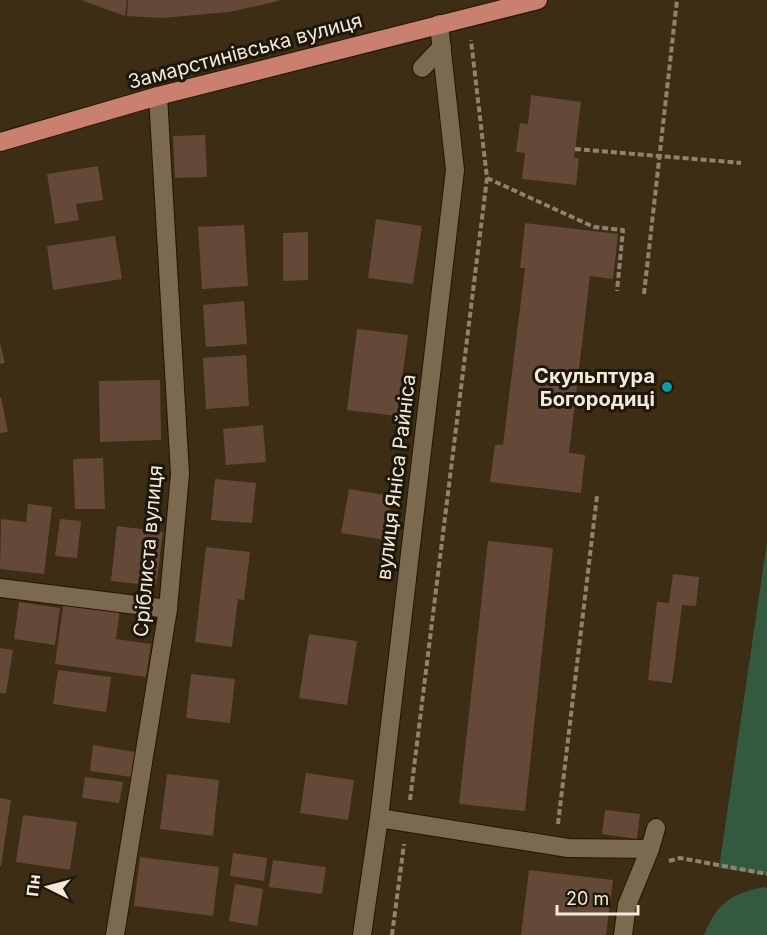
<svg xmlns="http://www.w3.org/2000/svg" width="767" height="935" font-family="Inter,sans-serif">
	<rect width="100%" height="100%" fill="#3c2d14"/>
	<g fill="#33593f">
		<path d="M767,542V875L719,868Z"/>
		<path d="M764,887L767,888V935H704C717,903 730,894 764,887Z"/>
	</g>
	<g fill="#644938">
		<path d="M81,0H127L125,16Z"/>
		<path d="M128,0H279V1L229,12L162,18L127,16Z"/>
		<path d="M531,95L581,102L574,158H579L576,185L522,179L525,153L516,152L520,123L528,124Z"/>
		<path d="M205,135L207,177L175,178L173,136Z"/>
		<path d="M98,166L103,200L76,204L79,220L55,224L47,174Z"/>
		<path d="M376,219L422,226L413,284L368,278Z"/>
		<path d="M525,223L618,234L613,279L590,276L569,453L585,455L581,493L490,482L495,445H503L525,268H520Z"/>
		<path d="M244,225L248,286L202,289L198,227Z"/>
		<path d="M308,232V280L283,281V233Z"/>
		<path d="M115,236L122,279L53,290L47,246Z"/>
		<path d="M244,301L247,344L206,347L203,305Z"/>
		<path d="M357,329L408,335L397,416L347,410Z"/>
		<path d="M0,343L5,363L0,364Z"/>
		<path d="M246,355L249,406L206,409L203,358Z"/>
		<path d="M160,380L161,440L100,442L99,381Z"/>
		<path d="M1,397L8,432L0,433V398Z"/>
		<path d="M263,425L266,462L226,465L223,429Z"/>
		<path d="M103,458L105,509H75L73,459Z"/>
		<path d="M215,479L256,483L252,523L211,520Z"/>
		<path d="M349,489L392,496L386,540L341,533Z"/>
		<path d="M28,504L52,507L44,574L0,569L1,519L26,522Z"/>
		<path d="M60,519L81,521L77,558L55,556Z"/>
		<path d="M117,526L163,532L156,586L111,581Z"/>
		<path d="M488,541L553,548L525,811L459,804Z"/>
		<path d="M206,547L250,552L244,600L238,599L232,647L195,642Z"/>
		<path d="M673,574L699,577L696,606L682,605L672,683L648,680L657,602L669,603Z"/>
		<path d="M64,600L120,608L116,639L151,644L146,677L55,664Z"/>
		<path d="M19,602L60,608L55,645L14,639Z"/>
		<path d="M309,634L357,641L347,705L299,698Z"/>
		<path d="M0,648L13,650L6,694L0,693Z"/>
		<path d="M58,670L111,677L106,712L53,704Z"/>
		<path d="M191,674L235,679L230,723L186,718Z"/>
		<path d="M93,745L135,752L131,777L90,771Z"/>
		<path d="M306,773L354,780L348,820L300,813Z"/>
		<path d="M167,774L219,780L213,836L160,829Z"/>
		<path d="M85,777L123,782L119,803L82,798Z"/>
		<path d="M0,798L11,800L1,866H0Z"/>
		<path d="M605,810L640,814L637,839L602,834Z"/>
		<path d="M23,815L77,822L70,870L16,862Z"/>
		<path d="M233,853L267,858L264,881L230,876Z"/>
		<path d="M140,857L219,867L213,916L134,906Z"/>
		<path d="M273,860L326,867L322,894L269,887Z"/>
		<path d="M529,870L613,880L606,935H521Z"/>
		<path d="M235,884L263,889L257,926L229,921Z"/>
	</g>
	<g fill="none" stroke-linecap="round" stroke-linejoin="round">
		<defs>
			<g id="minor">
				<path d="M422,68L442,47"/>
				<path d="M0,588L168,609"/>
				<path d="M379,818L568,848L650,849"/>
				<path d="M115,935L168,609L180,474L158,96"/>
				<path d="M362,935L379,818L455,170L439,24"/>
				<path d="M623,935L627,905L650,849L656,828"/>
			</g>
			<path id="major" d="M0,142L158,96L538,0"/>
		</defs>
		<use href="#minor" stroke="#231500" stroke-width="20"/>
		<use href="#major" stroke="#231500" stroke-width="20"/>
		<g stroke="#8f836e" stroke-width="4" stroke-dasharray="6 3" stroke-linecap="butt">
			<path d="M575,149L741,163"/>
			<path d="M487,178L594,227L623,230L617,291"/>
			<path d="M644,294L677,0"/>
			<path d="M410,800L487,178L471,40"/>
			<path d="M558,824L597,496"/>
			<path d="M669,861L680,858L767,874"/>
			<path d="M392,935L404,844"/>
		</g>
		<use href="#minor" stroke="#7b6a4f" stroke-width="18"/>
		<use href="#major" stroke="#c9806e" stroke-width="18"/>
	</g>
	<circle fill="#0f9aa8" stroke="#1e170c" stroke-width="2" cx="667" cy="387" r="6"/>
	<g text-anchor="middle" stroke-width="6" stroke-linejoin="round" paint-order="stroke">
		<g font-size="20" fill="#f4eadb" stroke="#1e170c">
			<text transform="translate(245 51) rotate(-15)" y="7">Замарстинівська вулиця</text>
			<text transform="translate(396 477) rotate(-83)" y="7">вулиця Яніса Райніса</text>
			<text transform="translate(148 551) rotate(-85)" y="7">Сріблиста вулиця</text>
		</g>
		<g font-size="20" font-weight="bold" fill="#f4eadb" stroke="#1e170c" text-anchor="end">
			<text x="655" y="383">Скульптура<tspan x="655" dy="23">Богородиці</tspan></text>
		</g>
	</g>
	<g transform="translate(48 887) rotate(276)" stroke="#1e170c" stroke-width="4.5" paint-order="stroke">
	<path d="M0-4.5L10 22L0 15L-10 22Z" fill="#f4eadb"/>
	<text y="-9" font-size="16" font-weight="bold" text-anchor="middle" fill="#f4eadb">Пн</text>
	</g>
	<path d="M557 905v9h81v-9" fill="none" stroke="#f4eadb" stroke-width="3"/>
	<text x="566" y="905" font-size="18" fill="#f4eadb" stroke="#1e170c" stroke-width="4.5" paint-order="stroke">20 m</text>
</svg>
